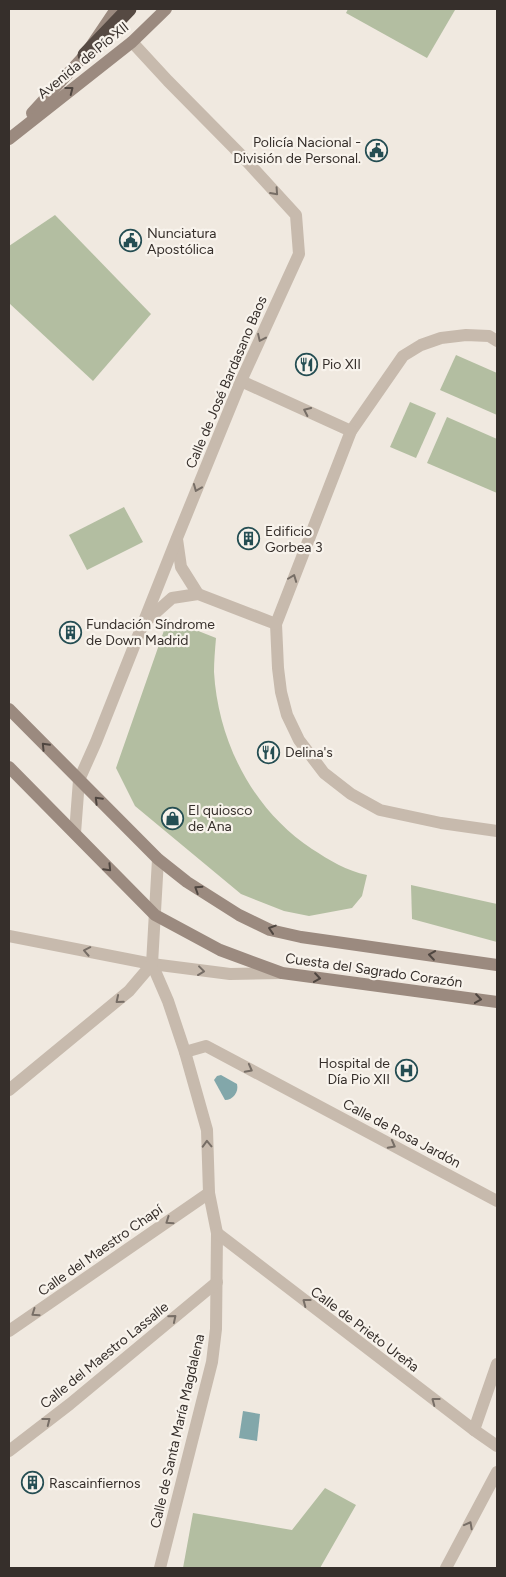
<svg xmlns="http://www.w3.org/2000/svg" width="506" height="1577" font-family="Figtree,sans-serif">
	<rect width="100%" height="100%" fill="#f0e9e0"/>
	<g fill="#b3bea1">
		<path d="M348,9H453L455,10L427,58L346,13Z"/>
		<path d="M55,215L151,314L93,381L9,303V246Z"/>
		<path d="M456,355L497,373V415L440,390Z"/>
		<path d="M410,402L436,413L416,458L390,447Z"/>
		<path d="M447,417L497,439V493L427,463Z"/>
		<path d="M124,507L143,542L87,570L69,535Z"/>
		<path d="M168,619L216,638C215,650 214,661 214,672C218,742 253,810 312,849C329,860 347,871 367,875L362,896L352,908L309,916L284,911L241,894L135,806L116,768Z"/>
		<path d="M411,885L497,904V942L412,919Z"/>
		<path d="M325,1488L356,1505L320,1568H183L193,1513L292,1530Z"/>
	</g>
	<g fill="#82a7aa">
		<path d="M221,1075L237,1084C239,1092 233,1100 225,1100L214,1080L217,1076Z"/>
		<path d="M243,1411L260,1414L257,1441L239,1438Z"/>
	</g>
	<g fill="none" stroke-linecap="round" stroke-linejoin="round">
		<g stroke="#c7baad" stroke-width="12">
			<path d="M497,341L489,336L466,335L441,338L421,345L403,356L351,431L276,624L278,668L281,692L287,715L299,740L324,773L351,794L380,810L441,823L497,831"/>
			<path d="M241,381L351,431"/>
			<path d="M177,539L181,567L198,594"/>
			<path d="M144,623L172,598L198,594L276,624"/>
			<path d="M75,833L79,780L96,742L177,538L241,381L299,254L296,215L242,156L168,81L132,42"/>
			<path d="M158,859L152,964L168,1001L185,1052L207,1130L209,1193L217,1233L216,1329L212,1362L160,1568"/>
			<path d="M9,936L152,964L230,974L282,973"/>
			<path d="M185,1052L206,1046L497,1201"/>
			<path d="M9,1090L129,991L152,964"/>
			<path d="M217,1233L474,1430L497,1446"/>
			<path d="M9,1331L209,1193"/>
			<path d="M474,1430L497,1364"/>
			<path d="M9,1451L70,1404L217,1282"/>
			<path d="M446,1568L497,1472"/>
		</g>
		<g stroke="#9b8a7f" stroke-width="12">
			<path d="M32,113L85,55L116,9"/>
			<path d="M9,139L132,42L166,9"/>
			<path d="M9,709L158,859L187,882L239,915L270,930L301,937L497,965"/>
			<path d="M9,767L155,915L220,950L282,973L497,1002"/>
		</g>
		<path stroke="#564a43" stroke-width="15" d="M85,55L129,9"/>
	</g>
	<defs><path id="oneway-chevron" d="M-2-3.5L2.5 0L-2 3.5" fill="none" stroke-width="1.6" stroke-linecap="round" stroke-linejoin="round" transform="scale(1.25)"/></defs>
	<g stroke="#4f4640">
		<use href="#oneway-chevron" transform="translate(70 90) rotate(-38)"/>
		<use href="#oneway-chevron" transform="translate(45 746) rotate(-134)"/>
		<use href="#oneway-chevron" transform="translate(98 800) rotate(-135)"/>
		<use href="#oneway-chevron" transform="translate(108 868) rotate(46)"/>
		<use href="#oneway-chevron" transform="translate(198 889) rotate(-147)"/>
		<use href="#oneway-chevron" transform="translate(272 929) rotate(-162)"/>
		<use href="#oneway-chevron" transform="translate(432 955) rotate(-172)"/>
		<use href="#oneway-chevron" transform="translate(317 978) rotate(8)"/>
		<use href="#oneway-chevron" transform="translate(478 999) rotate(8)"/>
	</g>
	<g stroke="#776e66">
		<use href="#oneway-chevron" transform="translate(275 192) rotate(48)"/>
		<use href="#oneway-chevron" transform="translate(261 338) rotate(115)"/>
		<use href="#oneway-chevron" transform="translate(307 411) rotate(-155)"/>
		<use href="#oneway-chevron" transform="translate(197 488) rotate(112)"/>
		<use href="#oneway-chevron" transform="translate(293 578) rotate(-69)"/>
		<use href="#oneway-chevron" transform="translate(87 951) rotate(-169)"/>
		<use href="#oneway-chevron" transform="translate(201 971) rotate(7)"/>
		<use href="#oneway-chevron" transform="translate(119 1000) rotate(140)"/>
		<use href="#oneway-chevron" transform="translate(249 1069) rotate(28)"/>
		<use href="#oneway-chevron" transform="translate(207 1144) rotate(-92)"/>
		<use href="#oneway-chevron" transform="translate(392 1145) rotate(28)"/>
		<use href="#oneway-chevron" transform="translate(169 1221) rotate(145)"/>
		<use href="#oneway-chevron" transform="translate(306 1302) rotate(-143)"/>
		<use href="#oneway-chevron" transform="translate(35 1313) rotate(145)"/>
		<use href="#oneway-chevron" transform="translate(173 1318) rotate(-40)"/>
		<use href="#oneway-chevron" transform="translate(435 1401) rotate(-143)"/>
		<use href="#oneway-chevron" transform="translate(47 1421) rotate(-38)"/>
		<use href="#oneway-chevron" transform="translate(469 1525) rotate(-62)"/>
	</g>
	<defs>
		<symbol id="civic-ring" viewBox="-11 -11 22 22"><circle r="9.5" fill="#f8f3ec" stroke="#254e53" stroke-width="1.5"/><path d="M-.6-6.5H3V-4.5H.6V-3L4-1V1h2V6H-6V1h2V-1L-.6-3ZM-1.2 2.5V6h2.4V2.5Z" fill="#254e53"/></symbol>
		<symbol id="restaurant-ring" viewBox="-11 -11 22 22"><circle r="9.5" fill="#f8f3ec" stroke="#254e53" stroke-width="1.5"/><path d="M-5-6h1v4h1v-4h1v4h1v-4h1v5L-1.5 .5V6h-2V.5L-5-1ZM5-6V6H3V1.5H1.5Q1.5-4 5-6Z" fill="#254e53"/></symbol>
		<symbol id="building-ring" viewBox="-11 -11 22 22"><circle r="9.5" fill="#f8f3ec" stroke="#254e53" stroke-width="1.5"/><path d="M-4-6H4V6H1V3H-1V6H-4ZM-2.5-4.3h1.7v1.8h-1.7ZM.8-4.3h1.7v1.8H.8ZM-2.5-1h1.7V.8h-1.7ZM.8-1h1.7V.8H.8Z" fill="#254e53"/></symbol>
		<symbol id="shop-ring" viewBox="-11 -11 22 22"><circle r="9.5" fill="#f8f3ec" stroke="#254e53" stroke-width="1.5"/><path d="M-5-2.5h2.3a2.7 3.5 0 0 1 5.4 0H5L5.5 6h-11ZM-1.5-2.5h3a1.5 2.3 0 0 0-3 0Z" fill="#254e53"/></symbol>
		<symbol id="hospital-ring" viewBox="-11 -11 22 22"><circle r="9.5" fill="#f8f3ec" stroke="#254e53" stroke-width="1.5"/><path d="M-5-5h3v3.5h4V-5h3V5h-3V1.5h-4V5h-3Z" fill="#254e53"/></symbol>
	</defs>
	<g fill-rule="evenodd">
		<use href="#civic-ring" x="364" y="138" width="25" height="25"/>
		<use href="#civic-ring" x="118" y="228" width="25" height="25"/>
		<use href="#restaurant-ring" x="294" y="352" width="25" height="25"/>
		<use href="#building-ring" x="236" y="526" width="25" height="25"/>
		<use href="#building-ring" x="58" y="620" width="25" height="25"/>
		<use href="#restaurant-ring" x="256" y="740" width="25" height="25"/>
		<use href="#shop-ring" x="160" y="806" width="25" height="25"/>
		<use href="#hospital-ring" x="394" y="1058" width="25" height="25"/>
		<use href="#building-ring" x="20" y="1470" width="25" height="25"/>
	</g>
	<g text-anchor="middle" stroke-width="4.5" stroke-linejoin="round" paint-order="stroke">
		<g font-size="14" fill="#362f2b" stroke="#f8f3ec">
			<text transform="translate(83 60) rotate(-39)" y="5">Avenida de Pío XII</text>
			<text transform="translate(226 382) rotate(-67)" y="5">Calle de José Bardasano Baos</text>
			<text transform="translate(374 970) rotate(8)" y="5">Cuesta del Sagrado Corazón</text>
			<text transform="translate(402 1133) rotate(28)" y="5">Calle de Rosa Jardón</text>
			<text transform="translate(100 1250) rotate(-35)" y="5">Calle del Maestro Chapí</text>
			<text transform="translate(365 1329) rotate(37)" y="5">Calle de Prieto Ureña</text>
			<text transform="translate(104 1355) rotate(-39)" y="5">Calle del Maestro Lassalle</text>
			<text transform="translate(177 1431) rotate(-77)" y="5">Calle de Santa María Magdalena</text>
		</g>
		<g font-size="14" fill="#362f2b" stroke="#f8f3ec" text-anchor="start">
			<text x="361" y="147" text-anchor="end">Policía Nacional -<tspan x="361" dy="16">División de Personal.</tspan></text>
			<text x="147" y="238">Nunciatura<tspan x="147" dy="16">Apostólica</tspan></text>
			<text x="322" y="369">Pio XII</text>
			<text x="265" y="536">Edificio<tspan x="265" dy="16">Gorbea 3</tspan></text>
			<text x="86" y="629">Fundación Síndrome<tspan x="86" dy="16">de Down Madrid</tspan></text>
			<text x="285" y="757">Delina's</text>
			<text x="188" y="815">El quiosco<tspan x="188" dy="16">de Ana</tspan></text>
			<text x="390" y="1068" text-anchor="end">Hospital de<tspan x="390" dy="16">Día Pio XII</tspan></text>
			<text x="49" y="1488">Rascainfiernos</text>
		</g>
	</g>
	<rect width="506" height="1577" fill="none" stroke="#362f2b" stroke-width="20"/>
</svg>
